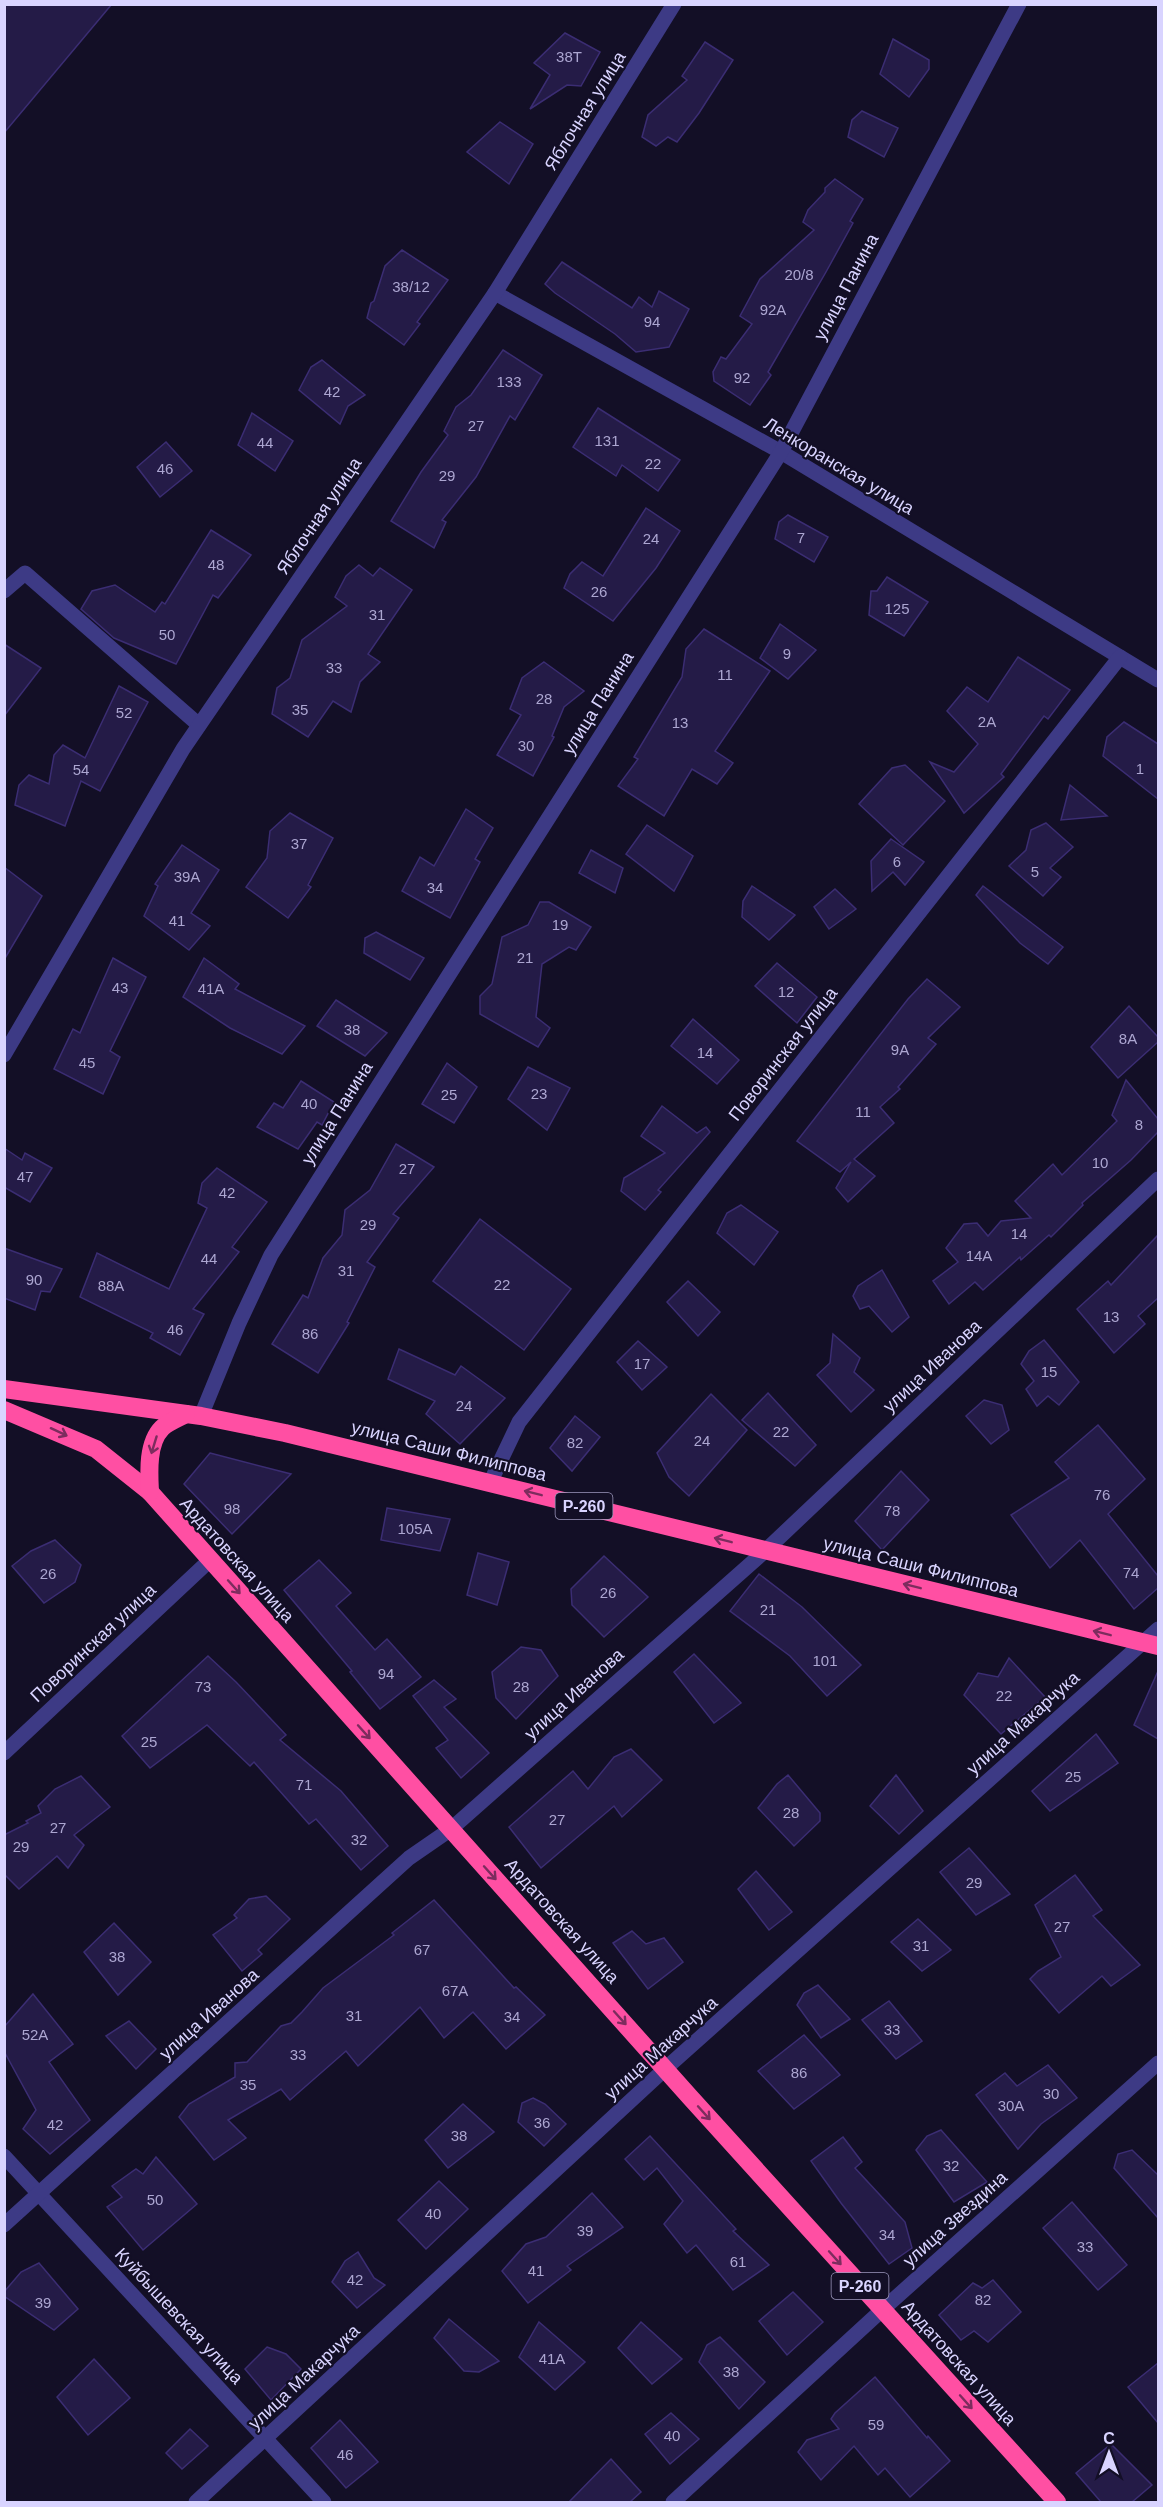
<svg xmlns="http://www.w3.org/2000/svg" width="1163" height="2507" font-family="Arial,sans-serif">
	<rect width="100%" height="100%" fill="#130f26"/>
	<g fill="#241b47" stroke="#3b2d73" stroke-width="1.5">
		<path d="M4,4H112L4,133Z"/>
		<path d="M565,33L600,52L581,86L567,85L530,109L550,75L534,63Z"/>
		<path d="M893,39L929,60V69L909,97L880,74Z"/>
		<path d="M705,42L733,60L699,113L677,142L668,137L656,146L642,137L648,115L687,80L682,76Z"/>
		<path d="M862,111L898,128L884,157L848,137L852,120Z"/>
		<path d="M500,122L533,144L509,184L467,152Z"/>
		<path d="M835,179L863,199L850,221L853,223L826,272L768,372L771,375L750,405L714,381L713,372L721,357L726,359L752,324L740,316L760,279L814,230L803,222L808,210L825,192V188Z"/>
		<path d="M402,250L448,280L417,322L420,324L404,345L367,318L371,303L374,301L385,266Z"/>
		<path d="M562,262L632,308L639,297L652,307L659,291L689,309L669,347L636,352L615,334L555,293L545,284Z"/>
		<path d="M503,350L542,375L515,420L510,416L476,477L442,520L446,522L434,548L391,521L421,472L448,435L444,431L456,407L471,395Z"/>
		<path d="M322,360L365,395L348,406L340,424L299,390L311,367Z"/>
		<path d="M598,408L680,460L658,491L622,465L616,476L573,447Z"/>
		<path d="M252,413L293,441L275,471L238,445Z"/>
		<path d="M166,442L192,471L160,497L137,467Z"/>
		<path d="M646,508L680,531L656,568L613,621L564,588L570,574L582,562L603,576Z"/>
		<path d="M788,515L828,537L814,562L775,539L779,522Z"/>
		<path d="M211,530L251,555L218,598L213,595L176,664L114,638L81,609L92,591L115,585L155,612L162,602L165,604Z"/>
		<path d="M359,565L373,576L380,568L412,590L368,654L380,662L360,682L351,712L333,701L308,737L272,714L277,688L290,678L302,640L347,606L335,597L346,576Z"/>
		<path d="M887,577L928,602L904,636L869,615L871,591H877Z"/>
		<path d="M780,624L816,650L788,679L760,658Z"/>
		<path d="M704,629L770,671L715,751L733,763L717,784L692,769L664,816L618,786L638,759L634,757L682,677L686,649Z"/>
		<path d="M4,644L41,668L4,716Z"/>
		<path d="M1018,657L1070,690L1048,719L1044,716L1001,774L1004,777L964,813L930,762L954,772L978,744L947,711L967,687L988,702Z"/>
		<path d="M544,662L584,691L564,707L552,736L554,737L533,776L497,755L521,715L510,709L522,678Z"/>
		<path d="M119,686L148,702L100,791L81,781L65,826L15,805L19,785L29,775L49,784L54,755L63,745L85,758Z"/>
		<path d="M1124,722L1158,744V799L1103,756L1107,737Z"/>
		<path d="M905,765L945,801L903,845L859,804L892,768Z"/>
		<path d="M1070,785L1107,816L1061,820Z"/>
		<path d="M466,809L493,828L475,859L480,862L450,918L402,891L420,857L434,866Z"/>
		<path d="M290,813L333,838L308,885L311,887L288,918L246,887L267,858L270,831Z"/>
		<path d="M1046,823L1073,847L1050,868L1061,877L1043,896L1009,866L1026,850L1031,830Z"/>
		<path d="M647,825L693,856L674,891L626,854Z"/>
		<path d="M891,839L924,862L905,885L893,872L872,891L871,861Z"/>
		<path d="M182,845L219,870L191,913L210,926L189,950L144,916L158,886L155,884Z"/>
		<path d="M591,850L623,868L615,893L579,873Z"/>
		<path d="M4,867L42,896L4,960Z"/>
		<path d="M752,886L795,915L769,940L742,917L743,901Z"/>
		<path d="M983,886L1063,947L1048,964L1020,943L976,895Z"/>
		<path d="M835,889L856,909L829,929L814,907Z"/>
		<path d="M540,902H549L591,927L576,950L569,947L542,964L536,1017L550,1028L538,1047L480,1014V996L492,984L502,937L528,925Z"/>
		<path d="M376,932L424,958L410,980L364,953L365,938Z"/>
		<path d="M113,958L146,977L110,1051L120,1057L103,1094L54,1069L73,1029L80,1033Z"/>
		<path d="M204,958L239,984L235,989L305,1026L282,1054L230,1028L183,997Z"/>
		<path d="M777,963L817,997L797,1023L755,986Z"/>
		<path d="M927,979L960,1007L928,1038L936,1044L898,1087L900,1089L880,1107L894,1123L854,1159L875,1176L848,1202L836,1188L851,1162L840,1172L797,1141L908,999Z"/>
		<path d="M336,1000L387,1033L365,1056L317,1026Z"/>
		<path d="M1129,1006L1158,1037V1042L1118,1078L1091,1047Z"/>
		<path d="M693,1019L739,1060L717,1084L671,1046Z"/>
		<path d="M447,1063L477,1087L454,1123L422,1104Z"/>
		<path d="M528,1067L570,1088L547,1130L508,1099Z"/>
		<path d="M1126,1080L1158,1119V1132L1131,1160L1082,1203L1083,1205L1051,1237L1049,1235L1021,1260L1020,1257L983,1290L975,1282L949,1304L933,1281L958,1262L946,1248L964,1224L977,1223L988,1236L1001,1221L1031,1218L1015,1201L1053,1164L1062,1175L1117,1121L1112,1115Z"/>
		<path d="M301,1081L334,1102L322,1125L317,1122L298,1149L257,1127L274,1103L283,1108Z"/>
		<path d="M662,1106L697,1133L706,1127L710,1132L658,1190L661,1192L645,1210L621,1191L624,1178L665,1153L641,1136Z"/>
		<path d="M396,1144L434,1167L393,1214L399,1218L367,1262L375,1267L347,1322L349,1323L318,1373L272,1344L303,1295L308,1298L323,1258L342,1235L345,1210L370,1190Z"/>
		<path d="M4,1148L22,1160L25,1153L52,1168L30,1202L4,1187Z"/>
		<path d="M217,1168L267,1202L232,1247L239,1252L193,1309L204,1314L180,1355L150,1338L153,1333L80,1297L97,1253L169,1289L207,1208L198,1203L202,1183Z"/>
		<path d="M741,1205L778,1232L754,1265L717,1233L727,1213Z"/>
		<path d="M480,1219L571,1289L524,1350L433,1281Z"/>
		<path d="M1158,1235V1298L1138,1316L1145,1324L1114,1353L1077,1309L1108,1281L1111,1285Z"/>
		<path d="M4,1248L62,1269L50,1292L41,1291L35,1310L4,1298Z"/>
		<path d="M882,1270L909,1317L892,1332L869,1306L860,1309L853,1296L858,1286Z"/>
		<path d="M688,1281L720,1312L698,1336L667,1302Z"/>
		<path d="M833,1334L860,1358L854,1372L874,1390L851,1412L817,1375L830,1363Z"/>
		<path d="M1044,1340L1079,1382L1059,1405L1048,1396L1037,1406L1026,1389L1034,1381L1021,1364L1029,1351Z"/>
		<path d="M638,1341L667,1367L642,1390L617,1362Z"/>
		<path d="M399,1349L455,1375L461,1366L505,1398L460,1444L426,1414L435,1401L388,1379Z"/>
		<path d="M768,1393L816,1445L795,1466L742,1420Z"/>
		<path d="M711,1394L747,1430L689,1496L669,1477L657,1453Z"/>
		<path d="M984,1400L1002,1405L1009,1430L991,1444L966,1416Z"/>
		<path d="M575,1416L600,1437L572,1471L550,1448Z"/>
		<path d="M1098,1425L1145,1479L1108,1514L1158,1576V1588L1134,1609L1080,1540L1050,1568L1011,1515L1069,1478L1055,1462Z"/>
		<path d="M210,1453L291,1474L232,1534L184,1484Z"/>
		<path d="M901,1471L929,1500L882,1550L855,1521Z"/>
		<path d="M387,1508L450,1519L440,1551L381,1540Z"/>
		<path d="M55,1540L81,1565L75,1582L44,1603L12,1566L31,1551Z"/>
		<path d="M478,1553L509,1562L497,1605L467,1595Z"/>
		<path d="M604,1556L648,1597L604,1637L572,1605L571,1589Z"/>
		<path d="M319,1560L351,1593L336,1606L375,1650L387,1639L421,1677L380,1709L350,1672L352,1671L284,1590Z"/>
		<path d="M759,1574L802,1607L861,1665L827,1696L790,1656L730,1611Z"/>
		<path d="M521,1647L541,1650L558,1676L516,1719L496,1698L492,1672Z"/>
		<path d="M694,1654L741,1703L714,1723L674,1672Z"/>
		<path d="M208,1656L236,1682L286,1735L280,1740L341,1791L388,1846L361,1870L316,1819L309,1824L254,1762L250,1766L207,1725L150,1768L122,1736Z"/>
		<path d="M1009,1658L1045,1697L1001,1734L964,1695L978,1673L998,1677Z"/>
		<path d="M1158,1671V1739L1134,1725Z"/>
		<path d="M434,1680L456,1699L444,1707L489,1753L461,1778L436,1748L448,1740L413,1696Z"/>
		<path d="M1096,1734L1118,1763L1050,1811L1032,1791Z"/>
		<path d="M631,1749L662,1780L622,1817L614,1806L541,1868L509,1827L573,1771L588,1789L614,1757Z"/>
		<path d="M788,1775L820,1813V1821L794,1846L758,1808L777,1784Z"/>
		<path d="M896,1775L923,1811L899,1834L870,1806Z"/>
		<path d="M81,1776L110,1807L74,1835L84,1845L68,1868L57,1856L19,1889L4,1874V1835L28,1823L26,1821L41,1813L38,1806L55,1789Z"/>
		<path d="M969,1848L1010,1894L976,1915L940,1872Z"/>
		<path d="M756,1871L792,1912L769,1930L738,1889Z"/>
		<path d="M1075,1875L1102,1910L1093,1916L1140,1965L1111,1986L1102,1976L1059,2013L1030,1979L1038,1971L1061,1957L1035,1905Z"/>
		<path d="M266,1896L290,1919L258,1950L262,1954L242,1971L213,1935L237,1918L234,1915L249,1899Z"/>
		<path d="M434,1900L514,1988L516,1987L545,2015L506,2049L473,2012L444,2038L420,2007L358,2066L346,2051L290,2100L281,2089L228,2120L246,2138L214,2160L179,2117L189,2104L235,2077V2063L247,2062L281,2026L291,2023L302,2012L323,1988L394,1935L392,1933Z"/>
		<path d="M918,1919L951,1950L922,1971L891,1942Z"/>
		<path d="M114,1923L151,1962L118,1995L84,1952Z"/>
		<path d="M632,1931L646,1944L664,1938L683,1962L648,1989L613,1943Z"/>
		<path d="M818,1985L850,2019L821,2038L797,2005L804,1993Z"/>
		<path d="M33,1994L73,2044L49,2062L90,2120L50,2154L23,2129L36,2110L4,2051V2027Z"/>
		<path d="M889,2001L922,2041L896,2059L862,2020Z"/>
		<path d="M129,2021L156,2049L136,2069L106,2036Z"/>
		<path d="M804,2035L840,2075L794,2109L758,2071Z"/>
		<path d="M1048,2065L1077,2098L1041,2124L1018,2149L976,2095L1005,2073L1017,2086Z"/>
		<path d="M533,2098L545,2104L566,2124L544,2146L518,2122L522,2103Z"/>
		<path d="M463,2104L494,2132L448,2168L425,2140Z"/>
		<path d="M941,2130L987,2182L954,2202L916,2150L927,2136Z"/>
		<path d="M650,2136L736,2229L733,2231L769,2265L733,2290L696,2245L687,2253L664,2224L683,2201L657,2168L644,2180L625,2159Z"/>
		<path d="M843,2137L862,2162L855,2168L905,2222L912,2248L889,2264L841,2203L811,2161Z"/>
		<path d="M1132,2150L1158,2175V2218L1114,2168L1118,2154Z"/>
		<path d="M156,2157L197,2204L143,2250L107,2207L122,2197L112,2186L136,2169L143,2174Z"/>
		<path d="M439,2181L468,2209L426,2249L398,2220Z"/>
		<path d="M592,2193L623,2227L567,2266L571,2270L528,2303L502,2271L526,2244L546,2237Z"/>
		<path d="M1072,2202L1127,2265L1098,2290L1043,2228Z"/>
		<path d="M358,2252L374,2278L385,2285L357,2308L332,2282L345,2261Z"/>
		<path d="M39,2263L78,2309L54,2330L4,2296V2292L21,2272Z"/>
		<path d="M993,2280L1021,2312L988,2342L974,2331L961,2340L939,2315L973,2283L982,2288Z"/>
		<path d="M793,2292L823,2322L787,2355L759,2321Z"/>
		<path d="M449,2319L499,2361L479,2372L464,2371L434,2338Z"/>
		<path d="M539,2322L585,2362L555,2390L519,2357Z"/>
		<path d="M641,2322L682,2359L652,2384L618,2348Z"/>
		<path d="M720,2337L765,2382L739,2409L699,2362L707,2345Z"/>
		<path d="M267,2347L286,2354L301,2369L271,2400L245,2369Z"/>
		<path d="M94,2359L130,2398L88,2435L57,2397Z"/>
		<path d="M1158,2363V2423L1128,2387Z"/>
		<path d="M875,2377L927,2438L928,2436L950,2461L910,2497L885,2468L878,2475L854,2446L821,2480L798,2452L807,2440L839,2429L831,2419L835,2413Z"/>
		<path d="M671,2413L699,2439L670,2464L645,2434Z"/>
		<path d="M340,2420L378,2462L346,2488L311,2448Z"/>
		<path d="M190,2429L208,2446L182,2469L166,2453Z"/>
		<path d="M1111,2444L1152,2485L1132,2502H1101L1076,2473Z"/>
		<path d="M611,2459L641,2492L630,2502H569Z"/>
	</g>
	<g fill="none" stroke-linecap="round" stroke-linejoin="round">
		<g stroke="#3d3a85" stroke-width="15">
			<path d="M495,293L781,452L1158,680"/>
			<path d="M4,591L25,573L199,725"/>
			<path d="M4,1055L183,749L495,293L674,4"/>
			<path d="M201,1416L239,1323L271,1255L781,452L1019,4"/>
			<path d="M490,1483L519,1422L1120,657"/>
			<path d="M4,1753L209,1561"/>
			<path d="M4,2156L324,2502"/>
			<path d="M4,2225L409,1858L451,1829L765,1551L1158,1179"/>
			<path d="M196,2502L665,2069L1158,1629"/>
			<path d="M673,2502L882,2310L1158,2063"/>
		</g>
		<g stroke="#ff4fa3" stroke-width="18">
			<path d="M4,1389L201,1416L285,1433L1158,1646"/>
			<path d="M4,1410L96,1449L150,1492L689,2096L1057,2502"/>
			<path d="M150,1492C149,1473 147,1443 162,1428C168,1422 179,1418 186,1414"/>
		</g>
	</g>
	<defs><path id="oneway-shaft" d="M-6 0H5M1.5-3L5.5 0L1.5 3" fill="none" stroke-width="1.6" stroke-linecap="round" stroke-linejoin="round" transform="scale(1.5)"/></defs>
	<g stroke="#7d2c5e">
		<use href="#oneway-shaft" transform="translate(59 1432) rotate(25)"/>
		<use href="#oneway-shaft" transform="translate(154 1445) rotate(107)"/>
		<use href="#oneway-shaft" transform="translate(533 1493) rotate(-166)"/>
		<use href="#oneway-shaft" transform="translate(723 1540) rotate(-166)"/>
		<use href="#oneway-shaft" transform="translate(912 1586) rotate(-166)"/>
		<use href="#oneway-shaft" transform="translate(234 1587) rotate(48)"/>
		<use href="#oneway-shaft" transform="translate(1102 1633) rotate(-166)"/>
		<use href="#oneway-shaft" transform="translate(364 1732) rotate(48)"/>
		<use href="#oneway-shaft" transform="translate(490 1873) rotate(48)"/>
		<use href="#oneway-shaft" transform="translate(620 2018) rotate(48)"/>
		<use href="#oneway-shaft" transform="translate(704 2113) rotate(48)"/>
		<use href="#oneway-shaft" transform="translate(835 2258) rotate(48)"/>
		<use href="#oneway-shaft" transform="translate(966 2402) rotate(48)"/>
	</g>
	<g text-anchor="middle" stroke-width="4.5" stroke-linejoin="round" paint-order="stroke">
		<g font-size="15" fill="#aca6d1">
			<text x="569" y="62">38Т</text>
			<text x="799" y="280">20/8</text>
			<text x="411" y="292">38/12</text>
			<text x="773" y="315">92А</text>
			<text x="652" y="327">94</text>
			<text x="742" y="383">92</text>
			<text x="509" y="387">133</text>
			<text x="332" y="397">42</text>
			<text x="476" y="431">27</text>
			<text x="607" y="446">131</text>
			<text x="265" y="448">44</text>
			<text x="653" y="469">22</text>
			<text x="165" y="474">46</text>
			<text x="447" y="481">29</text>
			<text x="801" y="543">7</text>
			<text x="651" y="544">24</text>
			<text x="216" y="570">48</text>
			<text x="599" y="597">26</text>
			<text x="897" y="614">125</text>
			<text x="377" y="620">31</text>
			<text x="167" y="640">50</text>
			<text x="787" y="659">9</text>
			<text x="334" y="673">33</text>
			<text x="725" y="680">11</text>
			<text x="544" y="704">28</text>
			<text x="300" y="715">35</text>
			<text x="124" y="718">52</text>
			<text x="987" y="727">2А</text>
			<text x="680" y="728">13</text>
			<text x="526" y="751">30</text>
			<text x="1140" y="774">1</text>
			<text x="81" y="775">54</text>
			<text x="299" y="849">37</text>
			<text x="897" y="867">6</text>
			<text x="1035" y="877">5</text>
			<text x="187" y="882">39А</text>
			<text x="435" y="893">34</text>
			<text x="177" y="926">41</text>
			<text x="560" y="930">19</text>
			<text x="525" y="963">21</text>
			<text x="120" y="993">43</text>
			<text x="211" y="994">41А</text>
			<text x="786" y="997">12</text>
			<text x="352" y="1035">38</text>
			<text x="1128" y="1044">8А</text>
			<text x="900" y="1055">9А</text>
			<text x="705" y="1058">14</text>
			<text x="87" y="1068">45</text>
			<text x="539" y="1099">23</text>
			<text x="449" y="1100">25</text>
			<text x="309" y="1109">40</text>
			<text x="863" y="1117">11</text>
			<text x="1139" y="1130">8</text>
			<text x="1100" y="1168">10</text>
			<text x="407" y="1174">27</text>
			<text x="25" y="1182">47</text>
			<text x="227" y="1198">42</text>
			<text x="368" y="1230">29</text>
			<text x="1019" y="1239">14</text>
			<text x="979" y="1261">14А</text>
			<text x="209" y="1264">44</text>
			<text x="346" y="1276">31</text>
			<text x="34" y="1285">90</text>
			<text x="502" y="1290">22</text>
			<text x="111" y="1291">88А</text>
			<text x="1111" y="1322">13</text>
			<text x="175" y="1335">46</text>
			<text x="310" y="1339">86</text>
			<text x="642" y="1369">17</text>
			<text x="1049" y="1377">15</text>
			<text x="464" y="1411">24</text>
			<text x="781" y="1437">22</text>
			<text x="702" y="1446">24</text>
			<text x="575" y="1448">82</text>
			<text x="1102" y="1500">76</text>
			<text x="232" y="1514">98</text>
			<text x="892" y="1516">78</text>
			<text x="415" y="1534">105А</text>
			<text x="1131" y="1578">74</text>
			<text x="48" y="1579">26</text>
			<text x="608" y="1598">26</text>
			<text x="768" y="1615">21</text>
			<text x="825" y="1666">101</text>
			<text x="386" y="1679">94</text>
			<text x="203" y="1692">73</text>
			<text x="521" y="1692">28</text>
			<text x="1004" y="1701">22</text>
			<text x="149" y="1747">25</text>
			<text x="1073" y="1782">25</text>
			<text x="304" y="1790">71</text>
			<text x="791" y="1818">28</text>
			<text x="557" y="1825">27</text>
			<text x="58" y="1833">27</text>
			<text x="359" y="1845">32</text>
			<text x="21" y="1852">29</text>
			<text x="974" y="1888">29</text>
			<text x="1062" y="1932">27</text>
			<text x="921" y="1951">31</text>
			<text x="422" y="1955">67</text>
			<text x="117" y="1962">38</text>
			<text x="455" y="1996">67А</text>
			<text x="354" y="2021">31</text>
			<text x="512" y="2022">34</text>
			<text x="892" y="2035">33</text>
			<text x="35" y="2040">52А</text>
			<text x="298" y="2060">33</text>
			<text x="799" y="2078">86</text>
			<text x="248" y="2090">35</text>
			<text x="1051" y="2099">30</text>
			<text x="1011" y="2111">30А</text>
			<text x="542" y="2128">36</text>
			<text x="55" y="2130">42</text>
			<text x="459" y="2141">38</text>
			<text x="951" y="2171">32</text>
			<text x="155" y="2205">50</text>
			<text x="433" y="2219">40</text>
			<text x="585" y="2236">39</text>
			<text x="887" y="2240">34</text>
			<text x="1085" y="2252">33</text>
			<text x="738" y="2267">61</text>
			<text x="536" y="2276">41</text>
			<text x="355" y="2285">42</text>
			<text x="983" y="2305">82</text>
			<text x="43" y="2308">39</text>
			<text x="552" y="2364">41А</text>
			<text x="731" y="2377">38</text>
			<text x="876" y="2430">59</text>
			<text x="672" y="2441">40</text>
			<text x="345" y="2460">46</text>
		</g>
		<g fill="#130f26" stroke="#9e99be" stroke-width="1.5">
			<rect x="555.5" y="1493" width="57" height="26" rx="4.5"/>
			<rect x="831.5" y="2273" width="57" height="26" rx="4.5"/>
		</g>
		<g font-size="16" font-weight="bold" fill="#d9d4ff">
			<text x="584" y="1512">Р-260</text>
			<text x="860" y="2292">Р-260</text>
		</g>
		<g font-size="18" fill="#d9d4ff" stroke="#130f26">
			<text transform="translate(585 111) rotate(-58)" y="6">Яблочная улица</text>
			<text transform="translate(846 287) rotate(-62)" y="6">улица Панина</text>
			<text transform="translate(839 466) rotate(31)" y="6">Ленкоранская улица</text>
			<text transform="translate(319 516) rotate(-56)" y="6">Яблочная улица</text>
			<text transform="translate(598 703) rotate(-58)" y="6">улица Панина</text>
			<text transform="translate(783 1054) rotate(-52)" y="6">Поворинская улица</text>
			<text transform="translate(337 1113) rotate(-58)" y="6">улица Панина</text>
			<text transform="translate(932 1366) rotate(-43)" y="6">улица Иванова</text>
			<text transform="translate(449 1451) rotate(14)" y="6">улица Саши Филиппова</text>
			<text transform="translate(237 1560) rotate(48)" y="6">Ардатовская улица</text>
			<text transform="translate(921 1567) rotate(14)" y="6">улица Саши Филиппова</text>
			<text transform="translate(93 1643) rotate(-43)" y="6">Поворинская улица</text>
			<text transform="translate(574 1694) rotate(-42)" y="6">улица Иванова</text>
			<text transform="translate(1023 1723) rotate(-42)" y="6">улица Макарчука</text>
			<text transform="translate(562 1921) rotate(48)" y="6">Ардатовская улица</text>
			<text transform="translate(209 2014) rotate(-42)" y="6">улица Иванова</text>
			<text transform="translate(661 2048) rotate(-42)" y="6">улица Макарчука</text>
			<text transform="translate(955 2219) rotate(-42)" y="6">улица Звездина</text>
			<text transform="translate(179 2316) rotate(47)" y="6">Куйбышевская улица</text>
			<text transform="translate(959 2363) rotate(48)" y="6">Ардатовская улица</text>
			<text transform="translate(304 2377) rotate(-43)" y="6">улица Макарчука</text>
		</g>
	</g>
	<rect width="1163" height="2507" fill="none" stroke="#d9d4ff" stroke-width="12"/>
	<g transform="translate(1109 2453)" stroke="#130f26" stroke-width="4.5" paint-order="stroke">
	<path d="M0-4.5L10 22L0 15L-10 22Z" fill="#d9d4ff"/>
	<text y="-9" font-size="16" font-weight="bold" text-anchor="middle" fill="#d9d4ff">С</text>
	</g>
</svg>
